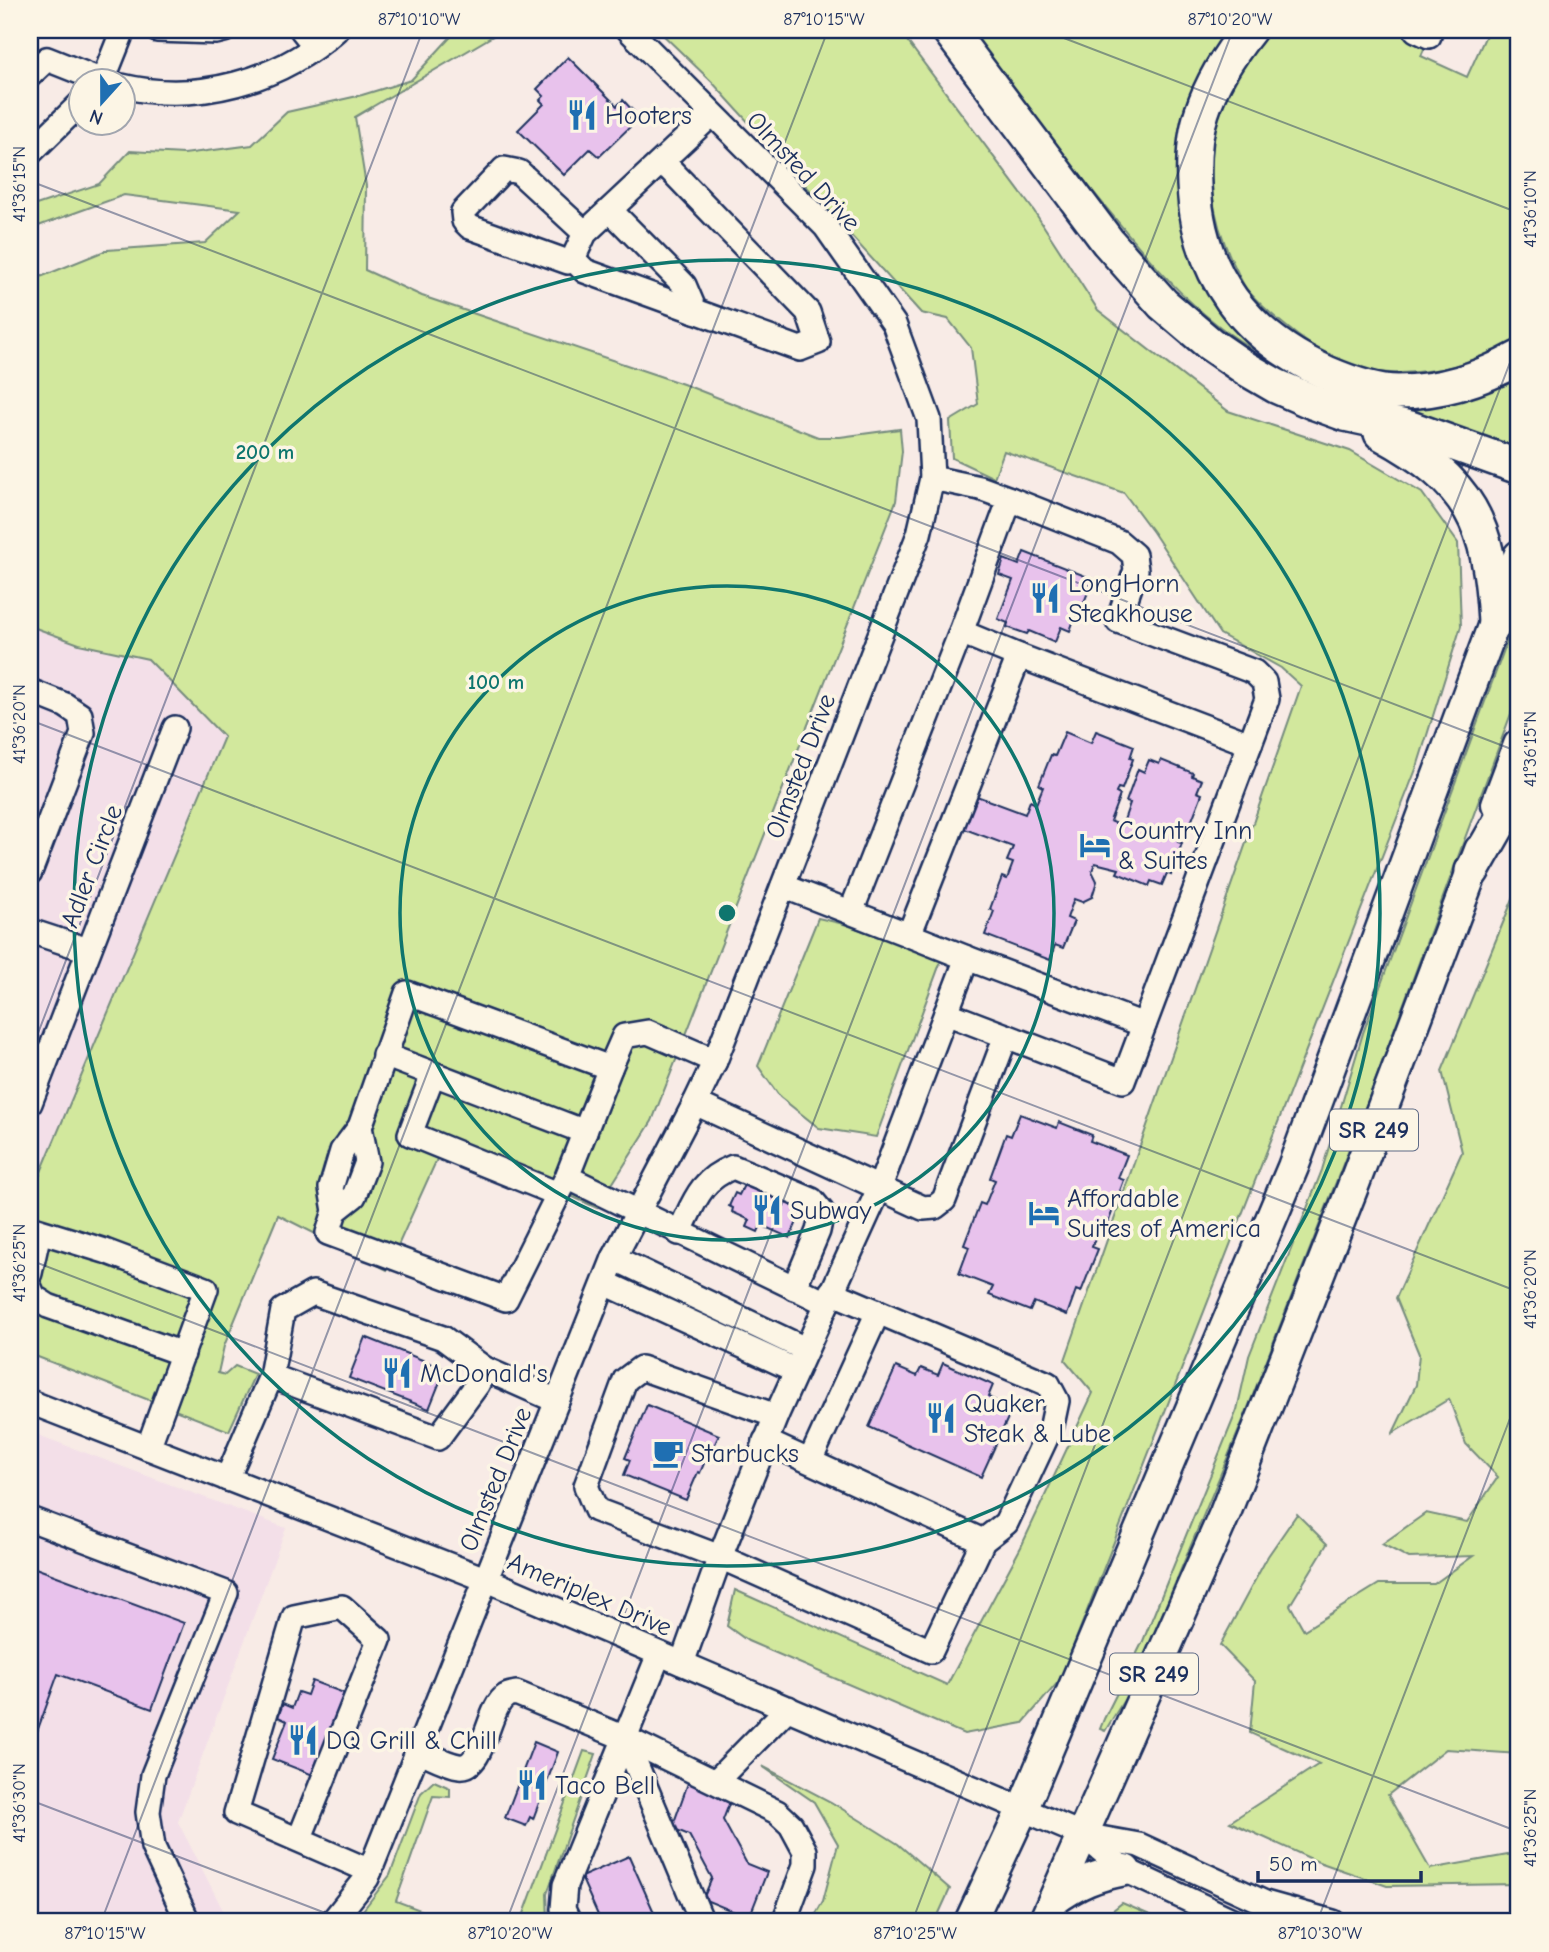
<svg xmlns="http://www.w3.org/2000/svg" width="1549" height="1952" font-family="'Comic Neue',sans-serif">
	<rect width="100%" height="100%" fill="#f8ebe6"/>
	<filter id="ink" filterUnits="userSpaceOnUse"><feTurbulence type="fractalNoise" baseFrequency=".0143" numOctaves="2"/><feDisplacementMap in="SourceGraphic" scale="14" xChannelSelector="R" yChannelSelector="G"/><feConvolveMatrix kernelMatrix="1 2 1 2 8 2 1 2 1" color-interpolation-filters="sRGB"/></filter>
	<g filter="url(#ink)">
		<g fill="#f3dfe8">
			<path d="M30,626L79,644L148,659L224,737L30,1198Z"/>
			<path d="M30,1432L286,1528L178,1822L229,1922H30Z"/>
		</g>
		<g fill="#d2e89d" stroke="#768c7e" stroke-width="2">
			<path d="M457,30H503L355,117L366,186L365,270L422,296L683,384L818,437H840L900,429L902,451L896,501L652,1121L597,1208L446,1139L387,1270L278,1215L224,1346L218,1373L225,1375L235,1366L255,1374L229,1431L30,1354V1198L224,737L148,659L79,644L30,626V279L38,278L107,250L205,243L240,210L124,195L30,229V207L99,184L130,151L184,154L252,145L287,112L362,95L411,80Z"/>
			<path d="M658,30H899L1034,211L1098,310L1228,411L1350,451L1422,493L1458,543L1461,626L1418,764L1060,1680L1023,1723L964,1734L748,1641L727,1626L735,1590L947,1685L1021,1547L1093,1393L1065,1360L1301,686L1281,668L1220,634L1153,532L1124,493L1004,451L994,478L952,458L950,421L978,404L971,348L948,319L921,313L712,82Z"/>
			<path d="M968,30H1233L1180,180L1274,360C1202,327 1148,259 1099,199C1054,143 1011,87 968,30Z"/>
			<path d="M1271,30H1409L1429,38L1421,56L1467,77L1487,33L1482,30H1519V337C1497,355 1470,363 1442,369C1422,372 1398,375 1378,372C1348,369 1320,352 1297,335C1280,322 1263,308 1249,292C1243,286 1240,277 1236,269C1210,219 1202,159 1220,104C1229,76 1252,52 1271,30Z"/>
			<path d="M1519,374V456L1373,404Z"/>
			<path d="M1519,609V692L1370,1095L1244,1418L1132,1687L1105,1731L1100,1729L1104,1719L1143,1641L1237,1410L1249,1356L1322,1170L1363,1033Z"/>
			<path d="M1519,884V1754L1446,1749L1388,1795L1430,1869L1519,1853V1884L1387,1886L1316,1861L1230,1822L1319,1764L1250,1733L1255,1681L1220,1645L1268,1556L1297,1514L1327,1544L1290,1605L1304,1630L1379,1584H1434L1473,1556L1409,1558L1382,1544L1426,1513L1467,1522L1498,1477L1466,1444L1449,1399L1393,1433L1416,1385L1419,1354L1396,1298L1462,1152L1442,1071Z"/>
			<path d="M818,918L844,924L942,958L876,1137L819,1128L780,1097L758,1066Z"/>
			<path d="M584,1751L596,1754L547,1894L548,1922H521Z"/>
			<path d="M762,1766L831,1802L898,1844L950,1889L935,1922H811L823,1901L838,1844L814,1802Z"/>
			<path d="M434,1781L450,1788V1797L433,1796L396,1901L452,1922H354L390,1875L421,1793Z"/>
			<path d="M1122,1903L1166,1922H1098Z"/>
		</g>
		<g fill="#e8c2ec" stroke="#1b2f5e" stroke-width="2">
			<path d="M568,57L617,106L623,100L634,112L628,118L633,124L599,157L590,149L564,175L518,130L544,104L540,100L544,96L537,89Z"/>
			<path d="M1024,552L1093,579L1078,618L1075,617L1070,631L1061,627L1055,642L1029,631L1027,634L1007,627L1008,623L998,619L1013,580L999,575L1004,559L1019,565Z"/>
			<path d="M1096,731L1134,746L1130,758L1133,759L1122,789L1118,788L1116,793L1120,795L1110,821L1122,826L1130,803L1126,802L1138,769L1144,772L1149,760L1159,764L1161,760L1193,773L1192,776L1202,780L1197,792L1202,794L1190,825L1185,824L1178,842L1182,843L1171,875L1167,873L1162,885L1151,881L1149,886L1117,873L1119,869L1095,863L1092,871L1097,881L1092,897L1082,902L1074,899L1067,918L1074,921L1063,948L1055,945L1050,960L985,935L994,911L990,909L1002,877L1007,879L1013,863L1007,861L1013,847L962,828L974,795L1025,814L1030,801L1036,804L1043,787L1039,785L1051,755L1055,756L1065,732L1091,743Z"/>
			<path d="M1020,1114L1057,1128L1059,1122L1092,1135L1090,1141L1127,1155L1118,1178L1124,1180L1108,1223L1102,1220L1092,1247L1098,1249L1081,1292L1076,1290L1067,1315L1034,1302L1030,1311L989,1295L993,1287L959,1274L969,1247L964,1245L980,1203L985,1205L995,1180L990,1178L1006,1134L1011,1136Z"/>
			<path d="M745,1183L803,1208L790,1238L761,1225L758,1232L747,1227L750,1220L732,1212L733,1208L729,1206L735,1193L739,1195Z"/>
			<path d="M365,1337L445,1369L429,1409L349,1378Z"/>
			<path d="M943,1363L993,1385L988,1397L1012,1409L981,1477L869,1427L896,1367L917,1376L921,1368L938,1375Z"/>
			<path d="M647,1405L719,1435L713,1448L711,1447L700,1473L698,1472L686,1500L624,1475L630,1460L625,1458Z"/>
			<path d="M30,1566L184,1623L152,1709L58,1674L30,1751Z"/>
			<path d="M312,1681L344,1693L313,1775L272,1759L287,1721L278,1717L283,1704L292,1708L298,1692L307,1695Z"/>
			<path d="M534,1742L558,1752L533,1819L530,1817L526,1826L505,1818Z"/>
			<path d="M688,1783L731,1799L723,1820L747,1864L767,1872L749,1918L703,1899L712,1878L689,1835L672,1828Z"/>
			<path d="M629,1856L657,1919L650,1922H601L581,1877Z"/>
		</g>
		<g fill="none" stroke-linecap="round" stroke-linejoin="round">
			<defs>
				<g id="minor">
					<path d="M157,30L216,32L224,30"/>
					<path d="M302,30L315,46"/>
					<path d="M1416,30L1429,36"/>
					<path d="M30,75L47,59L100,80"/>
					<path d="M103,80L123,30"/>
					<path d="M122,86C196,104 281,81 336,30"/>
					<path d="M30,153L80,104"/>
					<path d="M662,161L808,312L818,342L800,349L585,271L573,259L585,233L712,114"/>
					<path d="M610,210L684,285L695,311"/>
					<path d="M573,259L568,262L470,227L464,221L463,212L504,169L519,172L585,233"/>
					<path d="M1019,656L1250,744"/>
					<path d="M30,691L65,705L80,715L83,733L30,872"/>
					<path d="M783,886L909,935L1019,656L961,632L1010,499L980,488L932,478"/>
					<path d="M851,912L961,632"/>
					<path d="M30,931L88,950"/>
					<path d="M967,958L1144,1025"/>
					<path d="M1006,1036L1123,1081L1267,699L1264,682L1254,672L1118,621L1136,570L1134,555L1119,542L1010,499"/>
					<path d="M384,1055L585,1132"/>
					<path d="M610,1068L624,1036L648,1032L715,1061"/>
					<path d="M433,1074L410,1134L558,1194"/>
					<path d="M30,1103L175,728"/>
					<path d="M695,1103L923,1208L935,1207L944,1200L1006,1036L946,1013"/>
					<path d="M567,1177L610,1068L407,993L360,1127L342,1151L331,1188L335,1211L328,1233L506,1299L567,1177L826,1303"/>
					<path d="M335,1211L354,1196L367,1162L360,1127"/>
					<path d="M30,1228L105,1251L206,1289L148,1448"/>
					<path d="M679,1233C694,1203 699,1180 733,1167L812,1200L822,1212L818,1231L794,1288"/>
					<path d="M614,1258L805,1349"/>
					<path d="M30,1273L39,1232"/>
					<path d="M605,1283L795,1370"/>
					<path d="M30,1288L34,1297L48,1306L183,1354"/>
					<path d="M485,1369L557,1401"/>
					<path d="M30,1402L485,1579L1083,1835L1139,1845L1265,1903L1333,1922"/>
					<path d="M776,1416L641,1368L625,1380L586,1486L596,1510L720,1557L931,1651L983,1541L1006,1523L1052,1425L1057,1401L1048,1384L831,1292"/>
					<path d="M765,1441L983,1541"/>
					<path d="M810,1461L878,1312"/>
					<path d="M227,1479L271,1376L283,1310L313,1293L443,1338L485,1369L477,1385L438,1438L271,1376"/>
					<path d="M30,1519L226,1593L153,1775L148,1812L153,1847L188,1922"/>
					<path d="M682,1663L720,1557L776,1416L879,1189L967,958L909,935"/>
					<path d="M625,1738L702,1922"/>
					<path d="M418,1750C430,1755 446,1764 459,1766C485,1770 487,1707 506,1696C509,1694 513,1694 516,1693L625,1738L777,1812L791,1825L805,1851V1865L784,1922"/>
					<path d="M716,1781L788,1708"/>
					<path d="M1085,1837L1125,1870L1236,1922"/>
					<path d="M299,1840L379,1640L342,1607L294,1617L236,1813L370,1871"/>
					<path d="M332,1922L367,1878L614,1258L695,1103L715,1061L919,534L932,478L929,419L894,324L825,226L629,30"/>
					<path d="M569,1922L563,1909L565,1885L659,1654"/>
				</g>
				<g id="major">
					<path d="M1497,804L1519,745"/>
					<path d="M1054,1900C1077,1883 1097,1875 1125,1870"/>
					<path d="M970,1922L1023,1808L1293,1167L1519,556"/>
					<path d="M1044,1922L1225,1513L1352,1189L1480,850"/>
				</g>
				<g id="highway">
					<path d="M949,30L1108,242L1163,304L1210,344L1245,368L1276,386L1315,403L1345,414L1410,428L1519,467"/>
					<path d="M1249,30C1229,55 1212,81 1202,112C1194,135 1193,161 1194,185C1198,275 1246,337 1327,373C1348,382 1374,392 1398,392C1442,392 1481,379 1519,358"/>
					<path d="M1381,433C1471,482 1490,523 1495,623"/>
					<path d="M1472,871L1508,808L1519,781"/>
				</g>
			</defs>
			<use href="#minor" stroke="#1b2f5e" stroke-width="28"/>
			<use href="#major" stroke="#1b2f5e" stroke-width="35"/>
			<use href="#highway" stroke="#1b2f5e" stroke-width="38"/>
			<use href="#minor" stroke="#fcf5e5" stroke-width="23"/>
			<use href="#major" stroke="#fcf5e5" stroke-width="30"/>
			<use href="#highway" stroke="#fcf5e5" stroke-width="33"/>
		</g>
	</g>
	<path fill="none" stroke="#1b2f5e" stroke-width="2" stroke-opacity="0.45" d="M1043,30L1519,213M30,181L1519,752M30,720L1519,1292M30,1054L423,30M30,1260L1519,1832M30,1800L349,1922M101,1922L828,30M506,1922L1233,30M912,1922L1519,339M1317,1922L1519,1395"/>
	<g fill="none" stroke="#0f766e" stroke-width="3.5">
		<circle cx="727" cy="913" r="327"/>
		<circle cx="727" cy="913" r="653"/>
	</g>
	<defs>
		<symbol id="restaurant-bare" viewBox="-9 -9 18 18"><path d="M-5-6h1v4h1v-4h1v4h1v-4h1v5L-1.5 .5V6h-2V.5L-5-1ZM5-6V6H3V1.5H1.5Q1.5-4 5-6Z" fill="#1f6fb2" stroke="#fcf5e5" stroke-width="2.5" paint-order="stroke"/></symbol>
		<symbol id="hotel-bare" viewBox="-9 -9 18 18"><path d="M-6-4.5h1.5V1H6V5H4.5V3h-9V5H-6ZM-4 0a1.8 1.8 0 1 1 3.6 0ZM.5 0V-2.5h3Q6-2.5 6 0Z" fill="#1f6fb2" stroke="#fcf5e5" stroke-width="2.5" paint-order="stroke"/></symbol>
		<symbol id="cafe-bare" viewBox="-9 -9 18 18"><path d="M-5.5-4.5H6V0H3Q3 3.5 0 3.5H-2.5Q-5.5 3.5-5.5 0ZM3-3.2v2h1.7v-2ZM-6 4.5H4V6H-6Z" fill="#1f6fb2" stroke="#fcf5e5" stroke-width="2.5" paint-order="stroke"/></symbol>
	</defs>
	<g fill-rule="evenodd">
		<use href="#restaurant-bare" x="560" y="93" width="44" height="44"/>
		<use href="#restaurant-bare" x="1023" y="576" width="44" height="44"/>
		<use href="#hotel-bare" x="1073" y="823" width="44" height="44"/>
		<use href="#restaurant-bare" x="745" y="1188" width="44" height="44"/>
		<use href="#hotel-bare" x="1022" y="1191" width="44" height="44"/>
		<use href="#restaurant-bare" x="375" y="1351" width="44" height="44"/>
		<use href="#restaurant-bare" x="919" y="1396" width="44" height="44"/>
		<use href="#cafe-bare" x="646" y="1431" width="44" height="44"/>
		<use href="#restaurant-bare" x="281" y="1718" width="44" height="44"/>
		<use href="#restaurant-bare" x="510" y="1763" width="44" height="44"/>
	</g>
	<g text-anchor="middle" stroke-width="7" stroke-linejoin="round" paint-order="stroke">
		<g fill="#fcf5e5" stroke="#5e6a86" stroke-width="2">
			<rect x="1330" y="1109.5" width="88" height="41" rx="5"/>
			<rect x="1110" y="1653.5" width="88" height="41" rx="5"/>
		</g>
		<g font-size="24" font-weight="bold" fill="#1b2f5e">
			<text x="1374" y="1138">SR 249</text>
			<text x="1154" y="1682">SR 249</text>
		</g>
		<g font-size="26" fill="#1b2f5e" stroke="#fcf5e5" text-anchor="start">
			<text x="605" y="124">Hooters</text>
			<text x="1068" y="592">LongHorn<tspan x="1068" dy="30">Steakhouse</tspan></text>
			<text x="1118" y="839">Country Inn<tspan x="1118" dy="30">&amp; Suites</tspan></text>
			<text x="1067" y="1207">Affordable<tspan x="1067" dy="30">Suites of America</tspan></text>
			<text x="790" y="1219">Subway</text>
			<text x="420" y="1382">McDonald's</text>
			<text x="964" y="1412">Quaker<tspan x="964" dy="30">Steak &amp; Lube</tspan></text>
			<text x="691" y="1462">Starbucks</text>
			<text x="326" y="1749">DQ Grill &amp; Chill</text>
			<text x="555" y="1794">Taco Bell</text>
		</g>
		<g font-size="26" fill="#1b2f5e" stroke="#fcf5e5">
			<text transform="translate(804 171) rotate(47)" y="9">Olmsted Drive</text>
			<text transform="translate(800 766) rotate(-69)" y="9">Olmsted Drive</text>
			<text transform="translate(91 866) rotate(-69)" y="9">Adler Circle</text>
			<text transform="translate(495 1479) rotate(-68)" y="9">Olmsted Drive</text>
			<text transform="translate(590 1594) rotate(23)" y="9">Ameriplex Drive</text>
		</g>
	</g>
	<circle cx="727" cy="913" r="10" fill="#0f766e" stroke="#fcf5e5" stroke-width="3.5"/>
	<g font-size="21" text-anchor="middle" font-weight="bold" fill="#0f766e" stroke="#fcf5e5" stroke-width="7" stroke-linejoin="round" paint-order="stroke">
		<text x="265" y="459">200 m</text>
		<text x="496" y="689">100 m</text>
	</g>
	<rect width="1549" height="1952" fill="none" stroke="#fcf5e5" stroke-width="77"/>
	<g transform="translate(102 102) rotate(201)"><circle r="33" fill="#fcf5e5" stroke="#a2a6af" stroke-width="2"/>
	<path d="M0-5L12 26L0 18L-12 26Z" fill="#1f6fb2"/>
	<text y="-10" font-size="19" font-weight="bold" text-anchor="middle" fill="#1b2f5e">N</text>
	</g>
	<path d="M1258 1871v10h163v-10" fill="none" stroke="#1b2f5e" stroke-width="3.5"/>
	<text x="1269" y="1871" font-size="21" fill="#1b2f5e" stroke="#fcf5e5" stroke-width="5" paint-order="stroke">50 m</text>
	<rect x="38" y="38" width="1472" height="1875" fill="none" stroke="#1b2f5e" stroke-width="2.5"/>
	<g font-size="18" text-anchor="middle" fill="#1b2f5e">
		<text x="419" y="25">87°10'10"W</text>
		<text x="824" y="25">87°10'15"W</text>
		<text x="1230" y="25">87°10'20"W</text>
		<text transform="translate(19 184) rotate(-90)" y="6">41°36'15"N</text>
		<text transform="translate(1530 209) rotate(-90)" y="6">41°36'10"N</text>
		<text transform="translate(19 724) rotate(-90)" y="6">41°36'20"N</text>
		<text transform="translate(1530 749) rotate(-90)" y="6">41°36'15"N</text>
		<text transform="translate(19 1263) rotate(-90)" y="6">41°36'25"N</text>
		<text transform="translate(1530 1289) rotate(-90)" y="6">41°36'20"N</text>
		<text transform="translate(19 1803) rotate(-90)" y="6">41°36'30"N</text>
		<text transform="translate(1530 1828) rotate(-90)" y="6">41°36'25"N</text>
		<text x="105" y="1939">87°10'15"W</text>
		<text x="510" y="1939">87°10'20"W</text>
		<text x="915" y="1939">87°10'25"W</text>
		<text x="1320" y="1939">87°10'30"W</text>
	</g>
</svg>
